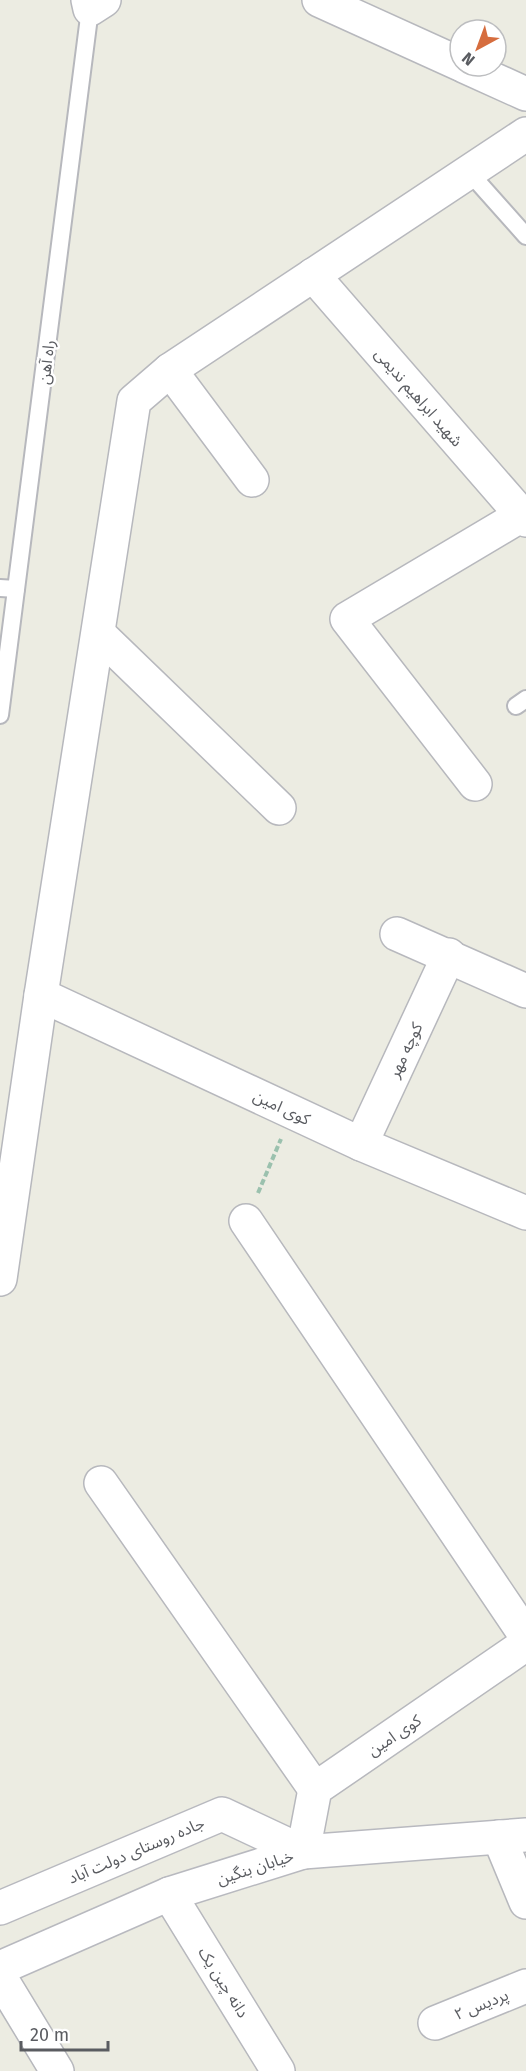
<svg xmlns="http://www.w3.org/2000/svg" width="526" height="2071" font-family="'Fira Sans','Noto Sans Arabic',sans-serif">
	<rect width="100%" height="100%" fill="#ecece2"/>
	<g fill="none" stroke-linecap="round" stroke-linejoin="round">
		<defs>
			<g id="lane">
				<path d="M469,172L526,236"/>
				<path d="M0,588L16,589"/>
				<path d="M516,706L526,699"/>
				<path d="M0,715L90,9"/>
			</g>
			<g id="street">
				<path d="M88,0L90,9L104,0"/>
				<path d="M319,0L460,64"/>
				<path d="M464,66L526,94"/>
				<path d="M313,275L526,520"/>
				<path d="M252,480L170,370L526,134"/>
				<path d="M100,635L279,808"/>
				<path d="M475,784L347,619L522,515"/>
				<path d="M397,934L526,991"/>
				<path d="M41,995L361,1144L526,1213"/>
				<path d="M361,1144L449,955"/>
				<path d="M246,1221L526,1636"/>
				<path d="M0,1279L41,995L134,401L170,370"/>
				<path d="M101,1483L315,1789"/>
				<path d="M499,1837L526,1902"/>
				<path d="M303,1852L315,1789L526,1644"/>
				<path d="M169,1894L278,2071"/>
				<path d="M0,1977L57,2071"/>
				<path d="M435,2023L526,1986"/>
			</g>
			<g id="secondary">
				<path d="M0,1908L222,1814L303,1852"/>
				<path d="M0,1968L169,1894L303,1852L526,1835"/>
			</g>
		</defs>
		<use href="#lane" stroke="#b7b8bd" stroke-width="20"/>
		<use href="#street" stroke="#b7b8bd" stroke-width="36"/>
		<use href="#secondary" stroke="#b8b9bf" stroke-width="36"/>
		<path stroke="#9bc1ae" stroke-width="4" stroke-dasharray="6 3" stroke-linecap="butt" d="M258,1193L281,1139"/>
		<use href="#lane" stroke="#fff" stroke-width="16"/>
		<use href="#street" stroke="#fff" stroke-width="33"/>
		<use href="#secondary" stroke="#fff" stroke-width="33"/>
	</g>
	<g text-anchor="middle" stroke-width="5" stroke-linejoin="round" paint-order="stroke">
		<g font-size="16" fill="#5a5c61" stroke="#fff">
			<text transform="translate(46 362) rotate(-83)" y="6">راه آهن</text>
			<text transform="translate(419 397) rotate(49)" y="6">شهید ابراهیم ندیمی</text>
			<text transform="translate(405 1050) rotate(-65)" y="6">کوچه مهر</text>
			<text transform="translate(282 1107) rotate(25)" y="6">کوی امین</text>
			<text transform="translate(394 1735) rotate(-34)" y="6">کوی امین</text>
			<text transform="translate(136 1850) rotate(-23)" y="6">جاده روستای دولت آباد</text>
			<text transform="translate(255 1867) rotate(-18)" y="6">خیابان بنگین</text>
			<text transform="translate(224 1982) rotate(58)" y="6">دانه چین یک</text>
			<text transform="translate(481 2004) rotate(-22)" y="6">پردیس ۲</text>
		</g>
	</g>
	<g transform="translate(478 48) rotate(221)"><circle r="28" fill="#ffffff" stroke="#bdbec0" stroke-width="1.5"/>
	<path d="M0-4.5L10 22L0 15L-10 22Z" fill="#d66d3e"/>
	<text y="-9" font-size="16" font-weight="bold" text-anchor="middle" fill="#5a5c61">N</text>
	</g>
	<path d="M21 2041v9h87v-9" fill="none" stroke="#5a5c61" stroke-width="3"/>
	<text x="30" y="2041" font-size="18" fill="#5a5c61" stroke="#ffffff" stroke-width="4.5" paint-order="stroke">20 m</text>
</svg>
